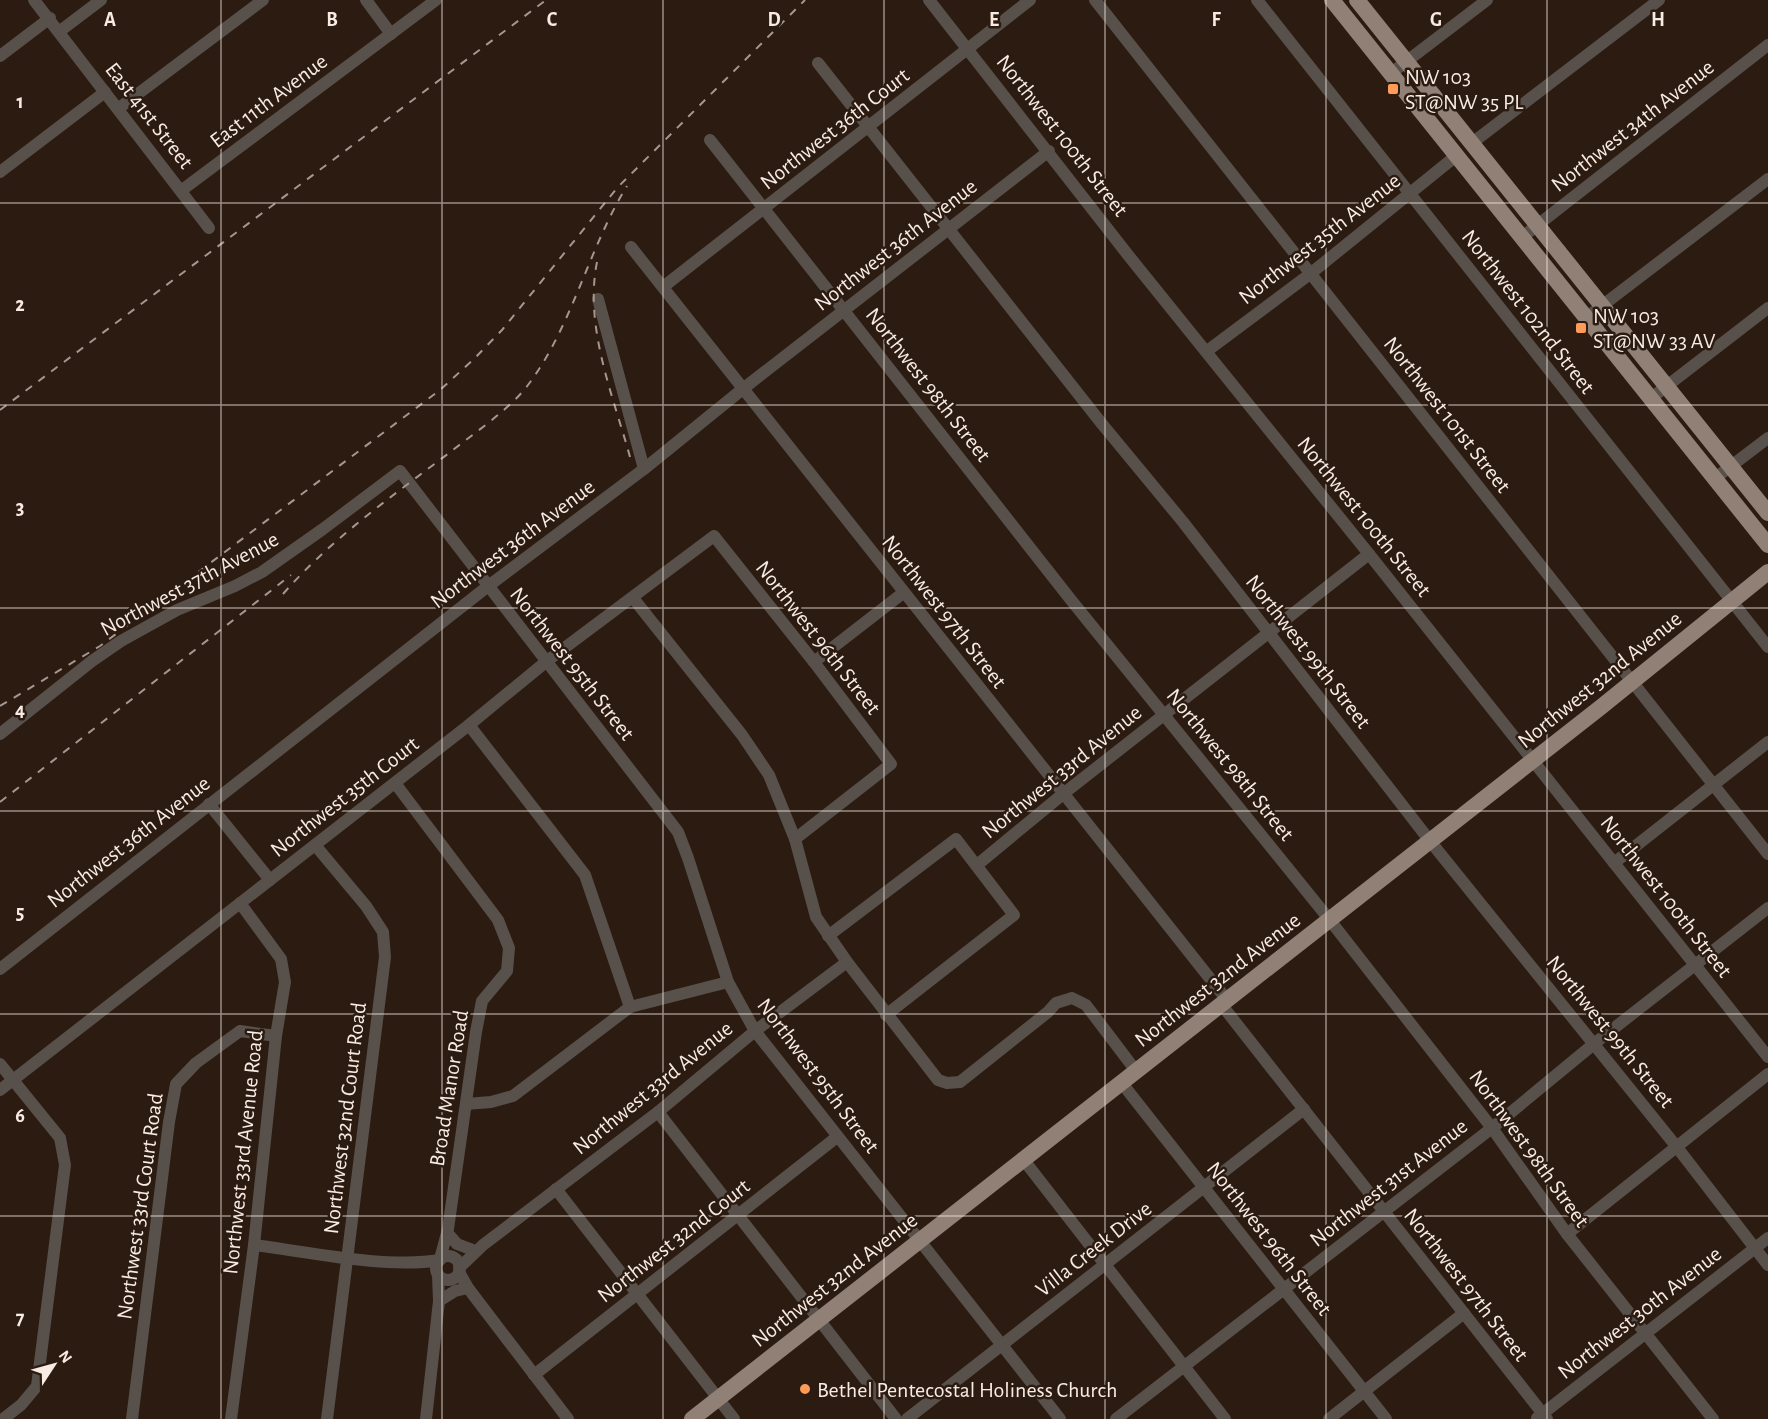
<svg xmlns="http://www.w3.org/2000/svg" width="1768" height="1419" font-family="'Alegreya Sans',sans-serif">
	<rect width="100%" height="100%" fill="#2b1b11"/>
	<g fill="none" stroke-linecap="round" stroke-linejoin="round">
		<g stroke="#58504b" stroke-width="12">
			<path d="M34,0L209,228"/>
			<path d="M366,0L391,34"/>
			<path d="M929,0L1128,255L1369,554L1768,1057"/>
			<path d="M1095,0L1768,854"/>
			<path d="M1257,0L1768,647"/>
			<path d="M60,31L101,0"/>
			<path d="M0,56L50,18"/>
			<path d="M818,63L1102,424L1183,522L1430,841L1676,1146L1768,1265"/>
			<path d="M1390,74L1487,0"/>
			<path d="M119,108L263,0"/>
			<path d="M710,140L1071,600L1329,919L1492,1128L1567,1234L1713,1419"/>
			<path d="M1472,143L1659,0"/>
			<path d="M0,172L105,92"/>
			<path d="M182,190L436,0"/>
			<path d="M1521,238L1768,45"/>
			<path d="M631,247L1227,1000"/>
			<path d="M663,287L1030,0"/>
			<path d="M598,299L644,469"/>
			<path d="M1586,318L1768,179"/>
			<path d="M1207,351L1310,274L1456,156"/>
			<path d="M1650,399L1768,308"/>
			<path d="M1714,479L1768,438"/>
			<path d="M633,598L742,735L769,775L795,839L816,917L847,962L938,1080L947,1083L960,1082L1048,1012L1056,1003L1072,998L1086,1005L1136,1071"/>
			<path d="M814,662L903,593"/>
			<path d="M469,725L585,875L630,1007"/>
			<path d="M0,734L92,661L121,641L177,610L235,586L262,572L323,529L400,471L678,832L688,858L728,982L755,1031L1060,1419"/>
			<path d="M395,783L498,920L509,948L507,971L482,1001L476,1032L448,1229L440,1259"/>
			<path d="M209,804L270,880"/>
			<path d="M315,845L366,906L383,932L385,957L327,1419"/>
			<path d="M1614,863L1768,742"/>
			<path d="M977,865L1063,794L1369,554"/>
			<path d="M828,936L956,839L1014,915L886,1015"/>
			<path d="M0,969L487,587L644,469L744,388L1049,151"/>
			<path d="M1221,1004L1547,1419"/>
			<path d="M0,1064L60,1138L65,1165L37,1386L21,1405L3,1419"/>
			<path d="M1121,1082L1386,1419"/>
			<path d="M0,1090L469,725L547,661L714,536L814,662L891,764L795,839"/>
			<path d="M466,1104L491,1102L513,1096L630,1007L728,982"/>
			<path d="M658,1112L896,1419"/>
			<path d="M1023,1159L1225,1419"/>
			<path d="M556,1189L734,1419"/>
			<path d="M1567,1234L1768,1074"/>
			<path d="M450,1236L457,1244L473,1250"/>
			<path d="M254,1245C309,1252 386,1269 440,1260"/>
			<circle cx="448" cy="1268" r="12"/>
			<path d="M459,1268L483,1245L658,1112L755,1031L847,962"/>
			<path d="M459,1272L468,1288L568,1419"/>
			<path d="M439,1301L455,1291L468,1288"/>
			<path d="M534,1375L837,1137"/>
			<path d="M1537,1418L1768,1238"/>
			<path d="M132,1419L169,1122L176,1084L196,1063L240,1031L276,1036"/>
			<path d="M231,1419L254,1245L276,1036L285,982L281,959L240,903"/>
			<path d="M426,1419L439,1301L438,1275"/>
			<path d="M907,1419L1304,1109"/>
			<path d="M1116,1419L1492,1128L1595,1043L1768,908"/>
			<path d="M1329,1419L1464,1313"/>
		</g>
		<g stroke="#918075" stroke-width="16">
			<path d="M1332,0L1768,545"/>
			<path d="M1357,0L1768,513"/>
			<path d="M692,1419L1601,707L1768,572"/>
		</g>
		<g stroke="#a5978f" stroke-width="2" stroke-dasharray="8 8" stroke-linecap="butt">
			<path d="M597,262C584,327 613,395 630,457"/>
			<path d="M0,410L546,0"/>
			<path d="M283,594C331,539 391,497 449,453C473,434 510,409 528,385C573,325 588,249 627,186"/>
			<path d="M0,706L100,646L440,390L474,359L502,330L617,188L805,0"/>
			<path d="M0,802L291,575"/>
		</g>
	</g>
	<path fill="none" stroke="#f7ebe4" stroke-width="1.5" stroke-opacity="0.55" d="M221,0V1419M442,0V1419M663,0V1419M884,0V1419M1105,0V1419M1326,0V1419M1547,0V1419M0,203H1768M0,405H1768M0,608H1768M0,811H1768M0,1014H1768M0,1216H1768"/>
	<g fill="#fe9b59" stroke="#2b1b11" stroke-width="2">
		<rect x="1387" y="83" width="12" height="12" rx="3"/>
		<rect x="1575" y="322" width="12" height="12" rx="3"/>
		<circle cx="805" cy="1389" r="6"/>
	</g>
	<g text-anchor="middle" stroke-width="5" stroke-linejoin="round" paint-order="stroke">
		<g font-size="22" fill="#f7ebe4" stroke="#2b1b11" text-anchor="start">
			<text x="1405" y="84">NW 103<tspan x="1405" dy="25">ST@NW 35 PL</tspan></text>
			<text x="1593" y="323">NW 103<tspan x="1593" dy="25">ST@NW 33 AV</tspan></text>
			<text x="817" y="1397">Bethel Pentecostal Holiness Church</text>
		</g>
		<g font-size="22" fill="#f7ebe4" stroke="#2b1b11">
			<text transform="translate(268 100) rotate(-37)" y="8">East 11th Avenue</text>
			<text transform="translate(150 115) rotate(52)" y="8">East 41st Street</text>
			<text transform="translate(1632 125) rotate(-38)" y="8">Northwest 34th Avenue</text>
			<text transform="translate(834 128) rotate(-38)" y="8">Northwest 36th Court</text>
			<text transform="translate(1063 135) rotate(52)" y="8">Northwest 100th Street</text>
			<text transform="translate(1319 238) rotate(-38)" y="8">Northwest 35th Avenue</text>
			<text transform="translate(895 244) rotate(-38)" y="8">Northwest 36th Avenue</text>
			<text transform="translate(1529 311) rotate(52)" y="8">Northwest 102nd Street</text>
			<text transform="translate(929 384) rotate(52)" y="8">Northwest 98th Street</text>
			<text transform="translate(1448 414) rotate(52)" y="8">Northwest 101st Street</text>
			<text transform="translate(1365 516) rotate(51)" y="8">Northwest 100th Street</text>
			<text transform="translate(512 543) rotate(-37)" y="8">Northwest 36th Avenue</text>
			<text transform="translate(189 583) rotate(-28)" y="8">Northwest 37th Avenue</text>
			<text transform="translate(945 611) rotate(52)" y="8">Northwest 97th Street</text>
			<text transform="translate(819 637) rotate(52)" y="8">Northwest 96th Street</text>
			<text transform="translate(1309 651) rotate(52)" y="8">Northwest 99th Street</text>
			<text transform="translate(573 663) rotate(52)" y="8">Northwest 95th Street</text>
			<text transform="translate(1599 679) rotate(-39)" y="8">Northwest 32nd Avenue</text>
			<text transform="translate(1231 764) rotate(51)" y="8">Northwest 98th Street</text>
			<text transform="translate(1061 771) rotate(-39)" y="8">Northwest 33rd Avenue</text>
			<text transform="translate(344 796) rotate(-38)" y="8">Northwest 35th Court</text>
			<text transform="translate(128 841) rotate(-38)" y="8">Northwest 36th Avenue</text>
			<text transform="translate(1667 896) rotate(52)" y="8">Northwest 100th Street</text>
			<text transform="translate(1217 979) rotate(-38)" y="8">Northwest 32nd Avenue</text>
			<text transform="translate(1611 1031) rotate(51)" y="8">Northwest 99th Street</text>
			<text transform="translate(819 1075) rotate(53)" y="8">Northwest 95th Street</text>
			<text transform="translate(652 1087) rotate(-39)" y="8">Northwest 33rd Avenue</text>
			<text transform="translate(448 1088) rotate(-81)" y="8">Broad Manor Road</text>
			<text transform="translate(344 1118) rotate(-83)" y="8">Northwest 32nd Court Road</text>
			<text transform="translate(1530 1148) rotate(54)" y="8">Northwest 98th Street</text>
			<text transform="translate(242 1152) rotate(-84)" y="8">Northwest 33rd Avenue Road</text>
			<text transform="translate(1388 1182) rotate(-38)" y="8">Northwest 31st Avenue</text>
			<text transform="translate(139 1206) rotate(-82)" y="8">Northwest 33rd Court Road</text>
			<text transform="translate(1270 1238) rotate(52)" y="8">Northwest 96th Street</text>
			<text transform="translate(673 1240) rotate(-38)" y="8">Northwest 32nd Court</text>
			<text transform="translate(1093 1248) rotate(-38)" y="8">Villa Creek Drive</text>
			<text transform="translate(834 1279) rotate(-38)" y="8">Northwest 32nd Avenue</text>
			<text transform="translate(1467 1284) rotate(52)" y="8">Northwest 97th Street</text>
			<text transform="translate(1639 1312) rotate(-38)" y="8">Northwest 30th Avenue</text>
		</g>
	</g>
	<g font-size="20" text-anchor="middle" font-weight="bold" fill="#f7ebe4" stroke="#2b1b11" stroke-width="5" stroke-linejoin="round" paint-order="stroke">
		<text x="110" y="26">A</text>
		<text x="332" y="26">B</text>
		<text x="552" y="26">C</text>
		<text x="774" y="26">D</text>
		<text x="994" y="26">E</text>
		<text x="1216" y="26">F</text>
		<text x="1436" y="26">G</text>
		<text x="1658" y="26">H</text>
		<text x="20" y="108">1</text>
		<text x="20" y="311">2</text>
		<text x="20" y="514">3</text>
		<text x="20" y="716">4</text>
		<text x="20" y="919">5</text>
		<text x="20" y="1122">6</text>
		<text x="20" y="1324">7</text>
	</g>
	<g transform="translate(54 1365) rotate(54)" stroke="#2b1b11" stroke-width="4.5" paint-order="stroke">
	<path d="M0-4.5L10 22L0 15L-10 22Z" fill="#f7ebe4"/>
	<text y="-9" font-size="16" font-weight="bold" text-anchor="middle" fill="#f7ebe4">N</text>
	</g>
</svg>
